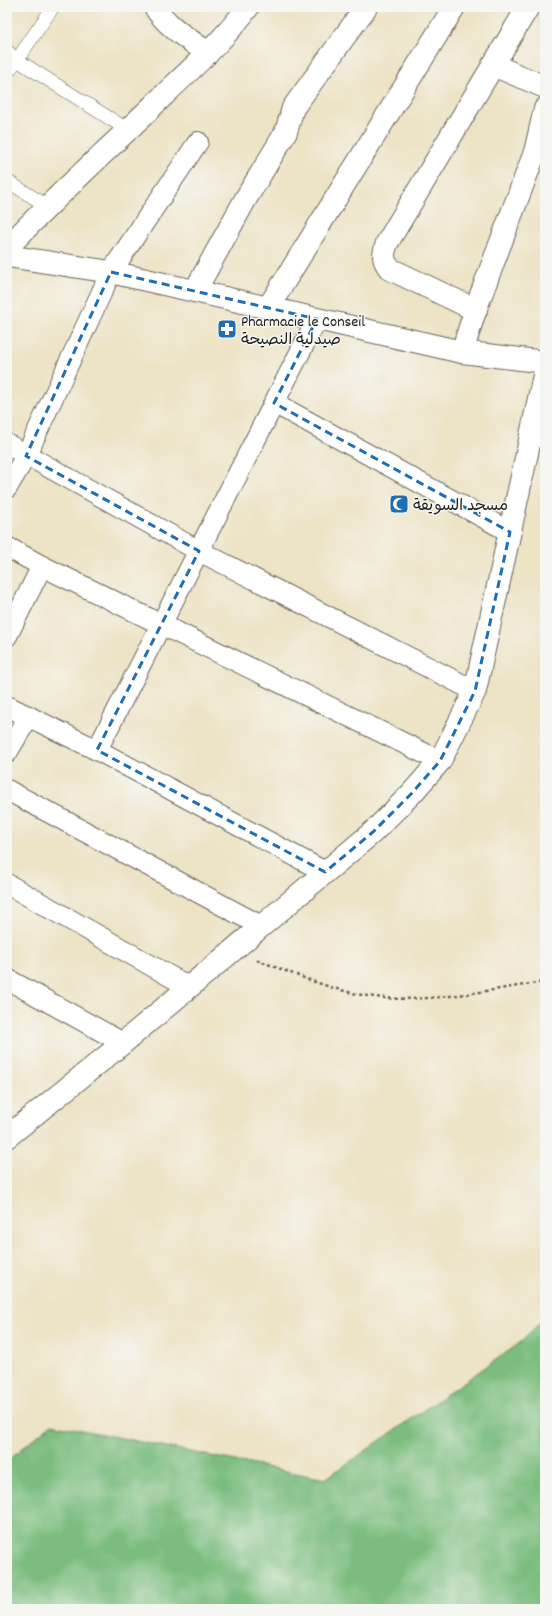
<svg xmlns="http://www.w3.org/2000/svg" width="552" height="1616" font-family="Dekko,'Playpen Sans Arabic',sans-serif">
	<rect width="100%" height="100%" fill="#f6f6f2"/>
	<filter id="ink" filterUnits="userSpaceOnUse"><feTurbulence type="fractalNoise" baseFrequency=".025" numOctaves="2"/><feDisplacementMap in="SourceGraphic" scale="8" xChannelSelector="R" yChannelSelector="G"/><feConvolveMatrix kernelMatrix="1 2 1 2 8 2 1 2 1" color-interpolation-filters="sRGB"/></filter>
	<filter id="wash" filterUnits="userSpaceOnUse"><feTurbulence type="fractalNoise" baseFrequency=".012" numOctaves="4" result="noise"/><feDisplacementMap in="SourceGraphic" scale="16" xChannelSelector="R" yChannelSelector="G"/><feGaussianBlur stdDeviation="0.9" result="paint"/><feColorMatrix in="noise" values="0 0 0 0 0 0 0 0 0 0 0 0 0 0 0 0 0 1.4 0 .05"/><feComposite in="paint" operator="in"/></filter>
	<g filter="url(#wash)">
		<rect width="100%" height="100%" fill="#ede3c5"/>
		<path fill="#7cbd7f" stroke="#4c6c4e" d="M545,1317V1609H7V1461L52,1424L325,1479L520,1343Z"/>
	</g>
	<g filter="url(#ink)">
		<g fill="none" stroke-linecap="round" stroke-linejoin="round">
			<defs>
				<g id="service">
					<path d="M53,7L17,60L128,130"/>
					<path d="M7,51L17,60L7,73"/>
					<path d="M7,181L47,206"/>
				</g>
				<g id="pedestrian">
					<path d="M274,403L510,532"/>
					<path d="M7,444L199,551L475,691"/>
					<path d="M7,488L26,456L111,272L198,142"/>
					<path d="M7,547L42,566L440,761"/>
					<path d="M7,636L42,566"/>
					<path d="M7,706L97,750L325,872"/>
					<path d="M97,750L317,319"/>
					<path d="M7,753L29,716"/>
					<path d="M7,790L261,926"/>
					<path d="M7,884L189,987"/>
					<path d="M7,979L123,1043"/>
				</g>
				<g id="minor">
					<path d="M155,7C166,26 190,40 208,53"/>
					<path d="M493,65L545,87"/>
					<path d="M7,248C57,195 112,146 164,95C193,67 224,40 248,7"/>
					<path d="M195,291L245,200L286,132L293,108L366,7"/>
					<path d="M268,308L454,7"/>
					<path d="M476,310L390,269C382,259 383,255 387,243L528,7"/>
					<path d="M462,352L476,308L535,152L545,109"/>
					<path d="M7,1137L123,1043L373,832L412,793L440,761L475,691L545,371"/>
				</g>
				<path id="tertiary" d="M7,256L111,272L462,352L545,362"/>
			</defs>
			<use href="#service" stroke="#656257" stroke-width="14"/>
			<use href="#pedestrian" stroke="#656257" stroke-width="22"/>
			<use href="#minor" stroke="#656257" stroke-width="24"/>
			<use href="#tertiary" stroke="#656257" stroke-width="24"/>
			<path stroke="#656257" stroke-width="2.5" stroke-dasharray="3 3" stroke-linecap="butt" d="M257,960C295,974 334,992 375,997C429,1004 492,989 545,982"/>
			<use href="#service" stroke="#fff" stroke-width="13"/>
			<use href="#pedestrian" stroke="#fff" stroke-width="20"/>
			<use href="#minor" stroke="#fff" stroke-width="22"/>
			<use href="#tertiary" stroke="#fff" stroke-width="22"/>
		</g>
	</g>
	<path fill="none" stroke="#1f6fb2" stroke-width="3" stroke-dasharray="8 5" stroke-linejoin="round" d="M111,272L317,319L274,403L510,532L475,691L440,761L412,793L373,832L325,872L97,750L199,551L26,456Z"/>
	<defs>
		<symbol id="pharmacy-square" viewBox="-11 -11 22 22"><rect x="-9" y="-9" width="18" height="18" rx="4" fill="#1f6fb2" stroke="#f6f6f2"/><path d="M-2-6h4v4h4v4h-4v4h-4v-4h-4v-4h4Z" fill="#fff"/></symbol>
		<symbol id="mosque-square" viewBox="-11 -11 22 22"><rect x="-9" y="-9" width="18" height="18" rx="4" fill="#1f6fb2" stroke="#f6f6f2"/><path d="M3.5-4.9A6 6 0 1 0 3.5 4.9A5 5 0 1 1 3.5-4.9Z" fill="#fff"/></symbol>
	</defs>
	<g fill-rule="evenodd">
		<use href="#pharmacy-square" x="216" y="318" width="22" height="22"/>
		<use href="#mosque-square" x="388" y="493" width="22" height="22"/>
	</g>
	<g text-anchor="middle" stroke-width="3" stroke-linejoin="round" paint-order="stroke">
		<g font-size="16" fill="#1c1c1c" stroke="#f6f6f2" text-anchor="start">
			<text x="241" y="326">Pharmacie le Conseil<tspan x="241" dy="18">صيدلية النصيحة</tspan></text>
			<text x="413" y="510">مسجد السويقة</text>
		</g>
	</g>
	<rect width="552" height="1616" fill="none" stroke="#f6f6f2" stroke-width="24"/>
</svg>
